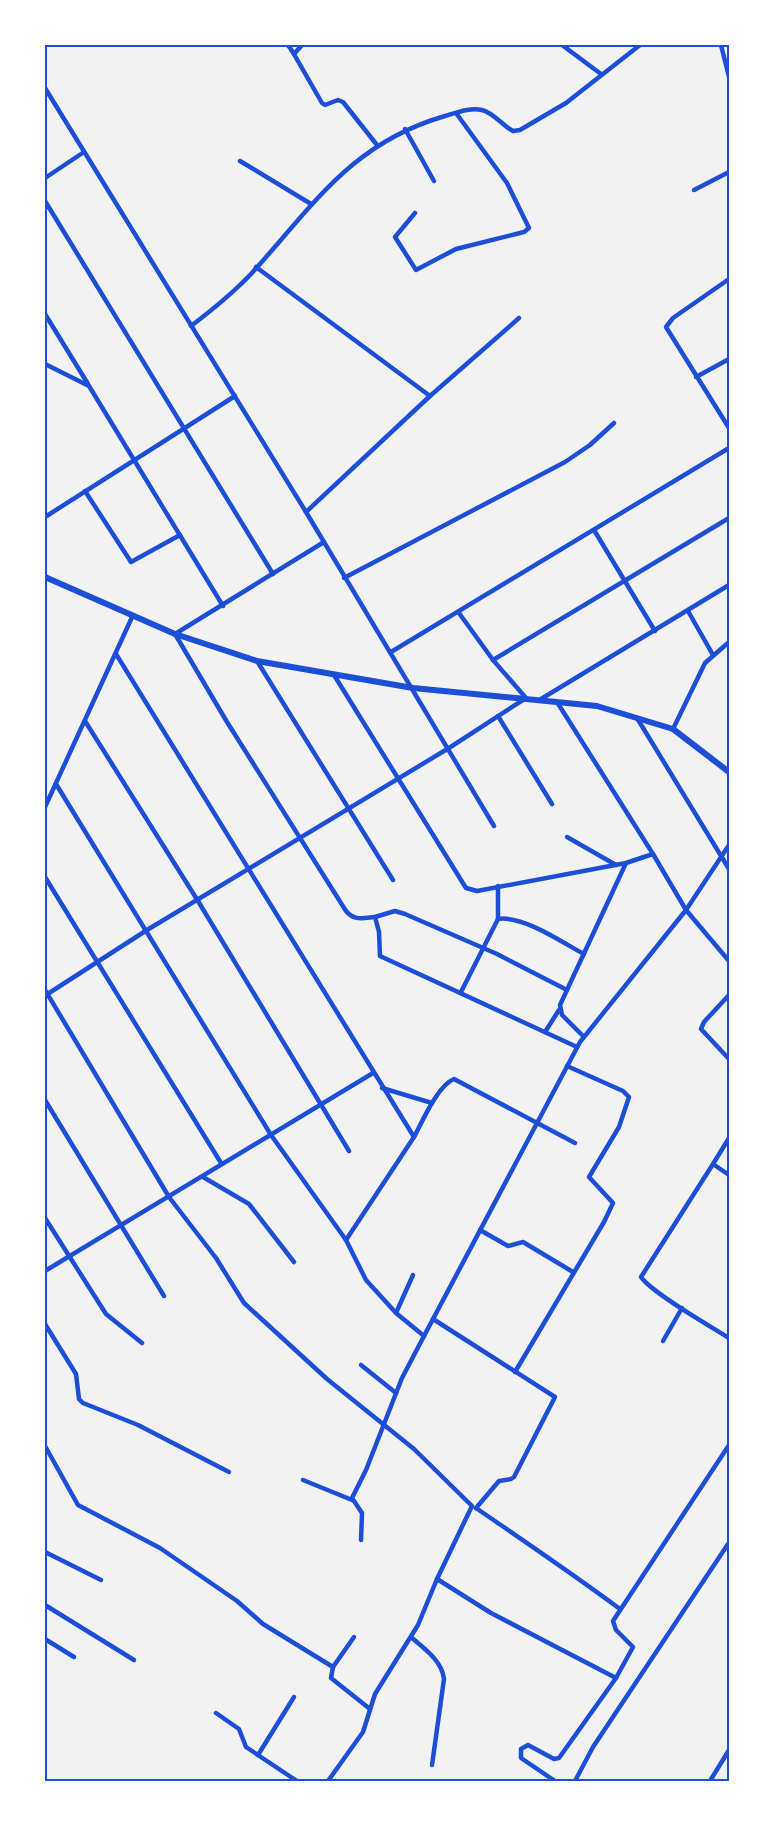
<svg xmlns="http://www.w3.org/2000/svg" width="774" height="1826" font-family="Rubik,sans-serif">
	<rect width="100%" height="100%" fill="#f2f2f2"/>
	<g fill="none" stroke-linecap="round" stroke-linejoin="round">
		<g stroke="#1d4ed8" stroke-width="4.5">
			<path d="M288,45L294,54"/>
			<path d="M302,45L294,54L295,56L322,103L325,105L338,100L343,102L377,145"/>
			<path d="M562,45L601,74"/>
			<path d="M721,45L729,77"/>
			<path d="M45,88L306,512L494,826"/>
			<path d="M405,129L434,181"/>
			<path d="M240,161L311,204"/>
			<path d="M45,178L84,152"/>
			<path d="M694,190L729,172"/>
			<path d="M45,201L273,574"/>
			<path d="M415,213L395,237L416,270L456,249L524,232L529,228L507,183L456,113"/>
			<path d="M256,267L430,396"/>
			<path d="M729,279L673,318L666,327L729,428"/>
			<path d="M45,314L88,384"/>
			<path d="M191,326C212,310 233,293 251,274C313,206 351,143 445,116C456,113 470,107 482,110C494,113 503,126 513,131L520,130L566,103L640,45"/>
			<path d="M45,364L89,386L223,606"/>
			<path d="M696,377L729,359"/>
			<path d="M85,491L131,562L180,535"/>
			<path d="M306,512L430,396L519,318"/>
			<path d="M45,517L235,396"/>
			<path d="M594,530L655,631"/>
			<path d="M324,542L175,634L227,722L346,911C354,921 363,918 375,917L379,932L380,956L577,1047"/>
			<path d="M344,578L565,462L590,445L614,423"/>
			<path d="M688,611L713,655"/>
			<path d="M391,652L729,448"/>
			<path d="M116,654L414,1137L346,1240"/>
			<path d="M493,660L729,518"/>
			<path d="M257,661L393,880"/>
			<path d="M334,675L466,888L477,891L626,863L653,854L686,910L729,961"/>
			<path d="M541,699L729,585"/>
			<path d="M557,702L653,854"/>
			<path d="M498,716L552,804"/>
			<path d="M637,718L729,869"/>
			<path d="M85,721L198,901L349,1151"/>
			<path d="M673,729L705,663L729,642"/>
			<path d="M56,784L271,1135L346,1240L366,1280L396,1313L424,1336"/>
			<path d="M45,807L133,615"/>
			<path d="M567,837L616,865"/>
			<path d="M45,877L221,1163"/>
			<path d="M498,886V919"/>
			<path d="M375,917L395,911L405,914L497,954L567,990"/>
			<path d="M45,990L169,1197L216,1258L244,1303L327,1379L414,1449L472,1506L437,1579L418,1625L375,1694L363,1732L328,1781"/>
			<path d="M461,992L498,919C523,915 563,943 584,954"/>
			<path d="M46,995L147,930L449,748L526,698L493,660L459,613"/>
			<path d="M729,995L704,1022L701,1029L729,1059"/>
			<path d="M545,1032L559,1010"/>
			<path d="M583,1036L562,1015L560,1005L626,863"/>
			<path d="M382,1088L432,1103"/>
			<path d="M45,1100L164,1296"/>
			<path d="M414,1137C422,1122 438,1085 454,1079L575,1143"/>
			<path d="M713,1164L729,1138"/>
			<path d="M729,1175L713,1164L641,1277C652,1293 710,1326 729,1338"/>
			<path d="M203,1177L249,1204L294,1262"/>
			<path d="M45,1218L106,1314L142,1343"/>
			<path d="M480,1230L508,1246L523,1242L573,1272"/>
			<path d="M45,1271L373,1073"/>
			<path d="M396,1313L413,1275"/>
			<path d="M433,1319L555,1397L514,1477L511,1479L499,1481L476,1508"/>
			<path d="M45,1324L76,1374L79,1399L83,1403L138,1425L229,1472"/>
			<path d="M663,1341L682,1308"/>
			<path d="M361,1365L396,1393"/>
			<path d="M515,1372L604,1222L613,1203L589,1177L619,1127L629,1097L623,1091L567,1066"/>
			<path d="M45,1446L78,1505L160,1548L237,1601L263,1624L333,1667"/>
			<path d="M303,1480L352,1500"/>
			<path d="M476,1508C524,1541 573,1574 620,1609"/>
			<path d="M361,1540L362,1513L352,1498L366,1470L402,1378L424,1336L580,1042L686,910L729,845"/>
			<path d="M45,1552L101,1580"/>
			<path d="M437,1579L491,1613L616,1678"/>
			<path d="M45,1605L134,1660"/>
			<path d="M354,1637L333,1667L331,1678L370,1709"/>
			<path d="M412,1638C425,1649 442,1661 444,1679L432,1765"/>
			<path d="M45,1639L74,1657"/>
			<path d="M216,1713L239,1729L246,1747L297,1781"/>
			<path d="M258,1755L294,1697"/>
			<path d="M555,1781L521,1758V1749L528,1745L554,1759L559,1758L616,1678L633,1647L616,1630L613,1621L729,1445"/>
			<path d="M575,1781L593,1747L728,1544"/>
			<path d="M710,1781L729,1750"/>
		</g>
		<path stroke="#1d4ed8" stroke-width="6" d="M45,577L175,634L257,661L413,688L597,706L673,729L729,772"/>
	</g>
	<rect width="774" height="1826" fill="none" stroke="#ffffff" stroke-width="92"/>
	<rect x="46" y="46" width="682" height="1734" fill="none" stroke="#1d4ed8" stroke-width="2"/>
</svg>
